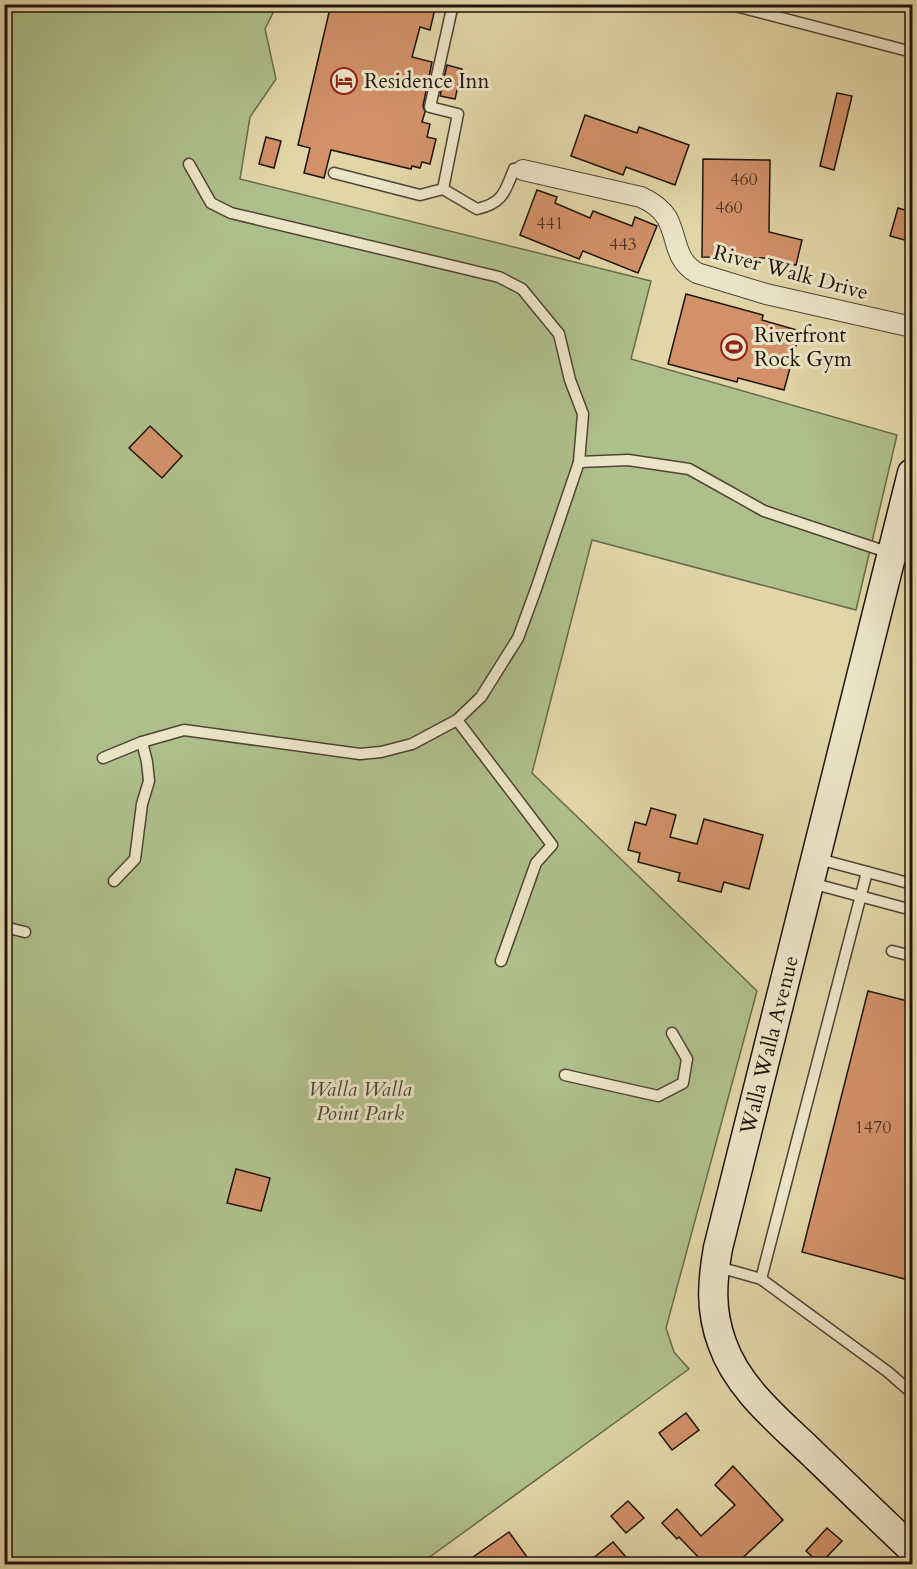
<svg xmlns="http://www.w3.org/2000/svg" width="917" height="1569" font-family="Cardo,serif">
	<rect width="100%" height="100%" fill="#e2d6a8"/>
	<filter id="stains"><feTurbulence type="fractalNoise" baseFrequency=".00333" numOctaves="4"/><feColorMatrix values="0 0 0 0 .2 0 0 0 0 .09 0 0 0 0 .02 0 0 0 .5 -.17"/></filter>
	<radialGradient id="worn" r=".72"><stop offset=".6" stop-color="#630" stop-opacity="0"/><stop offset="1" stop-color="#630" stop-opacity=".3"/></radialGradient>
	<path fill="#afbf8b" stroke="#676a4c" stroke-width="1.5" d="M5,5H277L265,29L276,79L250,117L240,179L651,281L631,359L897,435L856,610L592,540L532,773L757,991L666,1328L674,1352L689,1369L420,1564H5Z"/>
	<g fill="#d29169" stroke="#1f140c" stroke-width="1.5">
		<path d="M331,4H436L430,30L420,27L412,57L432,62L423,106L425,112L422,122L430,124L427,137L436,139L430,164L422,162L420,168L412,166L411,169L331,150L324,178L304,173L310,148L298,145Z"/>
		<path d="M447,65L462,69L455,99L440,96Z"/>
		<path d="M837,93L852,96L834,170L820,166Z"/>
		<path d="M585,115L637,133L639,127L689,145L675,185L626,167L623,175L571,156Z"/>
		<path d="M266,137L281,141L274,168L259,164Z"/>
		<path d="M703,159L770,160L769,232L802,240L796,265L767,258L702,257Z"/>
		<path d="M537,190L557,197L555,203L590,218L593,211L632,226L635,217L657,226L638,273L583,251L579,259L520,235Z"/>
		<path d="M898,208L912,212V242L890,236Z"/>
		<path d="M686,294L763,315L762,320L800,331L784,390L738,378L737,382L668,364Z"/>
		<path d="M150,426L182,456L162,478L129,448Z"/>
		<path d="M651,808L676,815L670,837L697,844L704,819L763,835L749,889L724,882L721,892L678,881L680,873L638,862L640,853L628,850L635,822L646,825Z"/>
		<path d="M868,991L912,1002V1281L802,1252Z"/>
		<path d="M236,1169L270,1178L261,1211L227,1203Z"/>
		<path d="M686,1413L699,1430L672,1450L659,1433Z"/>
		<path d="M733,1466L783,1520L736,1564H705L679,1537L677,1539L662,1523L677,1509L701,1536L735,1505L715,1485Z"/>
		<path d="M628,1501L644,1518L626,1533L611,1516Z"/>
		<path d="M827,1528L842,1541L820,1564L806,1551Z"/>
		<path d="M509,1532L532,1564H463Z"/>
		<path d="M613,1542L632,1564H586Z"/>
	</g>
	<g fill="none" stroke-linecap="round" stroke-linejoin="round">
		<defs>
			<g id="lane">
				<path d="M453,4L430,107L458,114L443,189L477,209C503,203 505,192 514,169L523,170"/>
				<path d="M728,4L912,52"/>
				<path d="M334,173L420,195L443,189"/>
				<path d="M579,462L628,460L689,469L764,511L893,554L912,559"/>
				<path d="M457,720L552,845L536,863L501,961"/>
				<path d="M103,758L142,742L184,730L360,754L381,752L412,744L457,720L481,697L518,638L536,589L579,462L583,414L570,380L559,334L522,289L499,277L231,213L211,203L189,164"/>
				<path d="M815,858L912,884"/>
				<path d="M114,881L135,859L142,804L149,781L147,762L142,742"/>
				<path d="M811,883L912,910"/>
				<path d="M4,927L25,932"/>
				<path d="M892,951L912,956"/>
				<path d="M565,1075L658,1096L683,1083L687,1059L672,1033"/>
				<path d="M715,1266L761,1279L888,1372L912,1393"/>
				<path d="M761,1279L867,872"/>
			</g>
			<path id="street" d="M523,170L641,197C652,202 661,208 667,218C678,238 674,260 697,273L766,294L912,327"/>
			<path id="secondary" d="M912,473L718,1248C712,1282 710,1310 722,1343C738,1389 779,1421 814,1455C846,1486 879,1518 912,1549"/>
		</defs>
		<use href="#lane" stroke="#504433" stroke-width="13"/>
		<use href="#street" stroke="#504433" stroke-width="22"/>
		<use href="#secondary" stroke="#1f140c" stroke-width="31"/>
		<use href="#lane" stroke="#ece4c6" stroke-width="10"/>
		<use href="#street" stroke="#ece4c6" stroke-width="20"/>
		<use href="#secondary" stroke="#ece4c6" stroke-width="28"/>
	</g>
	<defs>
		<symbol id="hotel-ring" viewBox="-11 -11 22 22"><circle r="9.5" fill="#ece4c6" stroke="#8f2418" stroke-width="1.5"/><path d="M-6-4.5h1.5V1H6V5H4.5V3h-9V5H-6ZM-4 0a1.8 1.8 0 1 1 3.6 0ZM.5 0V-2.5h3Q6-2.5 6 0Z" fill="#8f2418"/></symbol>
		<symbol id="stadium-ring" viewBox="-11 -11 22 22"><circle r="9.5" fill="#ece4c6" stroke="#8f2418" stroke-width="1.5"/><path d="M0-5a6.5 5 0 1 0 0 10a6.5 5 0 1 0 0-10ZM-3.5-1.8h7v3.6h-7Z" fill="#8f2418"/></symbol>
	</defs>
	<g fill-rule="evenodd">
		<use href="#hotel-ring" x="329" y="66" width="30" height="30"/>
		<use href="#stadium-ring" x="719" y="332" width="30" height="30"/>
	</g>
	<g text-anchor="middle" stroke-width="6" stroke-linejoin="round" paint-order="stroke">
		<g font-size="18" fill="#4c3323">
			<text x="744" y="185">460</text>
			<text x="729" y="213">460</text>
			<text x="550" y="229">441</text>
			<text x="623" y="250">443</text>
			<text x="873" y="1133">1470</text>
		</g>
		<g font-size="21" fill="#1f140c" stroke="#ece4c6" text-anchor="start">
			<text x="364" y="88">Residence Inn</text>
			<text x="754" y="342">Riverfront<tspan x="754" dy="24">Rock Gym</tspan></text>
		</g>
		<g font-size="21" fill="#1f140c" stroke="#ece4c6">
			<text transform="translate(791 272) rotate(15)" y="7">River Walk Drive</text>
			<text transform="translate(769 1045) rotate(-76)" y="7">Walla Walla Avenue</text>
		</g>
		<g font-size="21" font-style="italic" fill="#4a4732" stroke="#ece4c6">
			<text x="360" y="1096">Walla Walla<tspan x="360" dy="24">Point Park</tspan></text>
		</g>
	</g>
	<rect width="917" height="1569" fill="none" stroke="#e2d6a8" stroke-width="24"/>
	<rect x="6" y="6" width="905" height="1557" fill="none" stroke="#1f140c" stroke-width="3"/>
	<rect x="12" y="12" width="893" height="1545" fill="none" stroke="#1f140c" stroke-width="1.5"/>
	<rect width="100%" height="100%" filter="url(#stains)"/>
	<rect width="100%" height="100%" fill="url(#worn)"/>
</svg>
